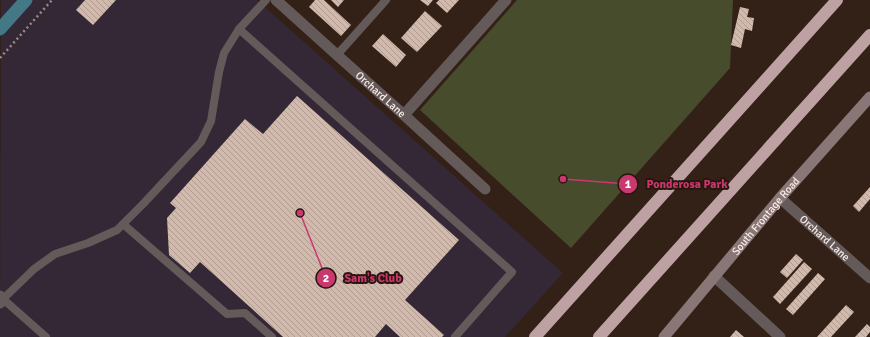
<svg xmlns="http://www.w3.org/2000/svg" width="870" height="337" font-family="Signika,sans-serif">
	<defs>
		<pattern id="building-back-hatch" width="6" height="6" patternUnits="userSpaceOnUse"><rect width="6" height="6" fill="#d1b9ab"/><path d="M-1 5l2 2M0 0l6 6M5-1l2 2" fill="none" stroke="#b09c92"/></pattern>
	</defs>
	<rect width="100%" height="100%" fill="#332017"/>
	<path fill="#342836" d="M1,0H257L563,273L505,337H0Z"/>
	<path fill="#474d2c" d="M517,0H733L730,68L571,248L420,110Z"/>
	<g fill="none" stroke-linecap="round" stroke-linejoin="round">
		<path stroke="#437887" stroke-width="13" d="M0,29L26,0"/>
	</g>
	<g fill="url(#building-back-hatch)">
		<path d="M85,0H116L93,25L76,10Z"/>
		<path d="M315,0H324L351,25L341,36L309,7Z"/>
		<path d="M331,0H344L338,7Z"/>
		<path d="M420,0H433L428,6Z"/>
		<path d="M439,0H459L447,13L436,3Z"/>
		<path d="M740,7L749,9L747,17L754,18L752,31L745,29L741,48L731,45Z"/>
		<path d="M425,11L442,26L417,52L401,38Z"/>
		<path d="M383,34L406,55L396,67L372,46Z"/>
		<path d="M297,96L459,240L405,300L444,335L442,337H400L386,324L375,337H283L200,262L190,273L169,255L167,218L176,208L170,203L245,119L263,134Z"/>
		<path d="M870,187V199L859,212L853,206Z"/>
		<path d="M796,254L803,260L787,278L780,272Z"/>
		<path d="M804,262L812,269L780,304L773,297Z"/>
		<path d="M818,273L825,279L793,315L786,309Z"/>
		<path d="M846,305L854,312L831,337H817Z"/>
		<path d="M867,324L870,327V332L866,337H855Z"/>
		<path d="M736,330L744,337H730Z"/>
	</g>
	<g fill="none" stroke-linecap="round" stroke-linejoin="round">
		<path stroke="#9b8b83" stroke-width="2.5" stroke-dasharray="2 3" stroke-linecap="butt" d="M0,58L52,0"/>
		<g stroke="#655a5a" stroke-width="8">
			<path d="M239,29L512,272L455,337"/>
			<path d="M337,55L386,0"/>
			<path d="M123,224L227,314L245,313L272,337"/>
			<path d="M46,337L3,299L34,269L55,254L88,243L117,230L143,204L201,142L211,121L219,72L224,53L239,29L266,0"/>
		</g>
		<g stroke="#655a5a" stroke-width="11">
			<path id="s1" d="M276,0L337,55L404,115L485,189"/>
			<path d="M404,115L506,0"/>
			<path id="s2" d="M780,198L870,278"/>
			<path d="M714,276L780,337"/>
			<path d="M0,296L3,299L0,303"/>
		</g>
		<path stroke="#897778" stroke-width="11" id="s3" d="M664,337L780,198L870,97"/>
		<g stroke="#bea2a3" stroke-width="12">
			<path d="M535,337L837,0"/>
			<path d="M599,337L870,35"/>
		</g>
	</g>
	<g text-anchor="middle" stroke-width="4" stroke-linejoin="round" paint-order="stroke">
		<g font-size="11" fill="#f9ece6" stroke="#29170e">
			<text dy="4" stroke="none"><textPath href="#s1" startOffset="141">Orchard Lane</textPath></text>
			<text dy="4" stroke="none"><textPath href="#s3" startOffset="158">South Frontage Road</textPath></text>
			<text dy="4" stroke="none"><textPath href="#s2" startOffset="60">Orchard Lane</textPath></text>
		</g>
	</g>
	<path fill="none" stroke="#ca3870" stroke-width="1.5" d="M563 179L628 184M300 213L326 278"/>
	<g fill="#ca3870" stroke="#29170e" stroke-width="1.5">
		<circle cx="563" cy="179" r="4"/>
		<circle cx="300" cy="213" r="4"/>
		<circle cx="628" cy="184" r="10"/>
		<circle cx="326" cy="278" r="10"/>
	</g>
	<g font-size="12" text-anchor="middle" font-weight="bold" fill="#fff">
		<text x="628" y="188">1</text>
		<text x="326" y="282">2</text>
	</g>
	<g font-size="12" text-anchor="middle" font-weight="bold" fill="#ca3870" stroke="#29170e" stroke-width="4" stroke-linejoin="round" paint-order="stroke">
		<text x="687" y="188">Ponderosa Park</text>
		<text x="373" y="282">Sam's Club</text>
	</g>
</svg>
